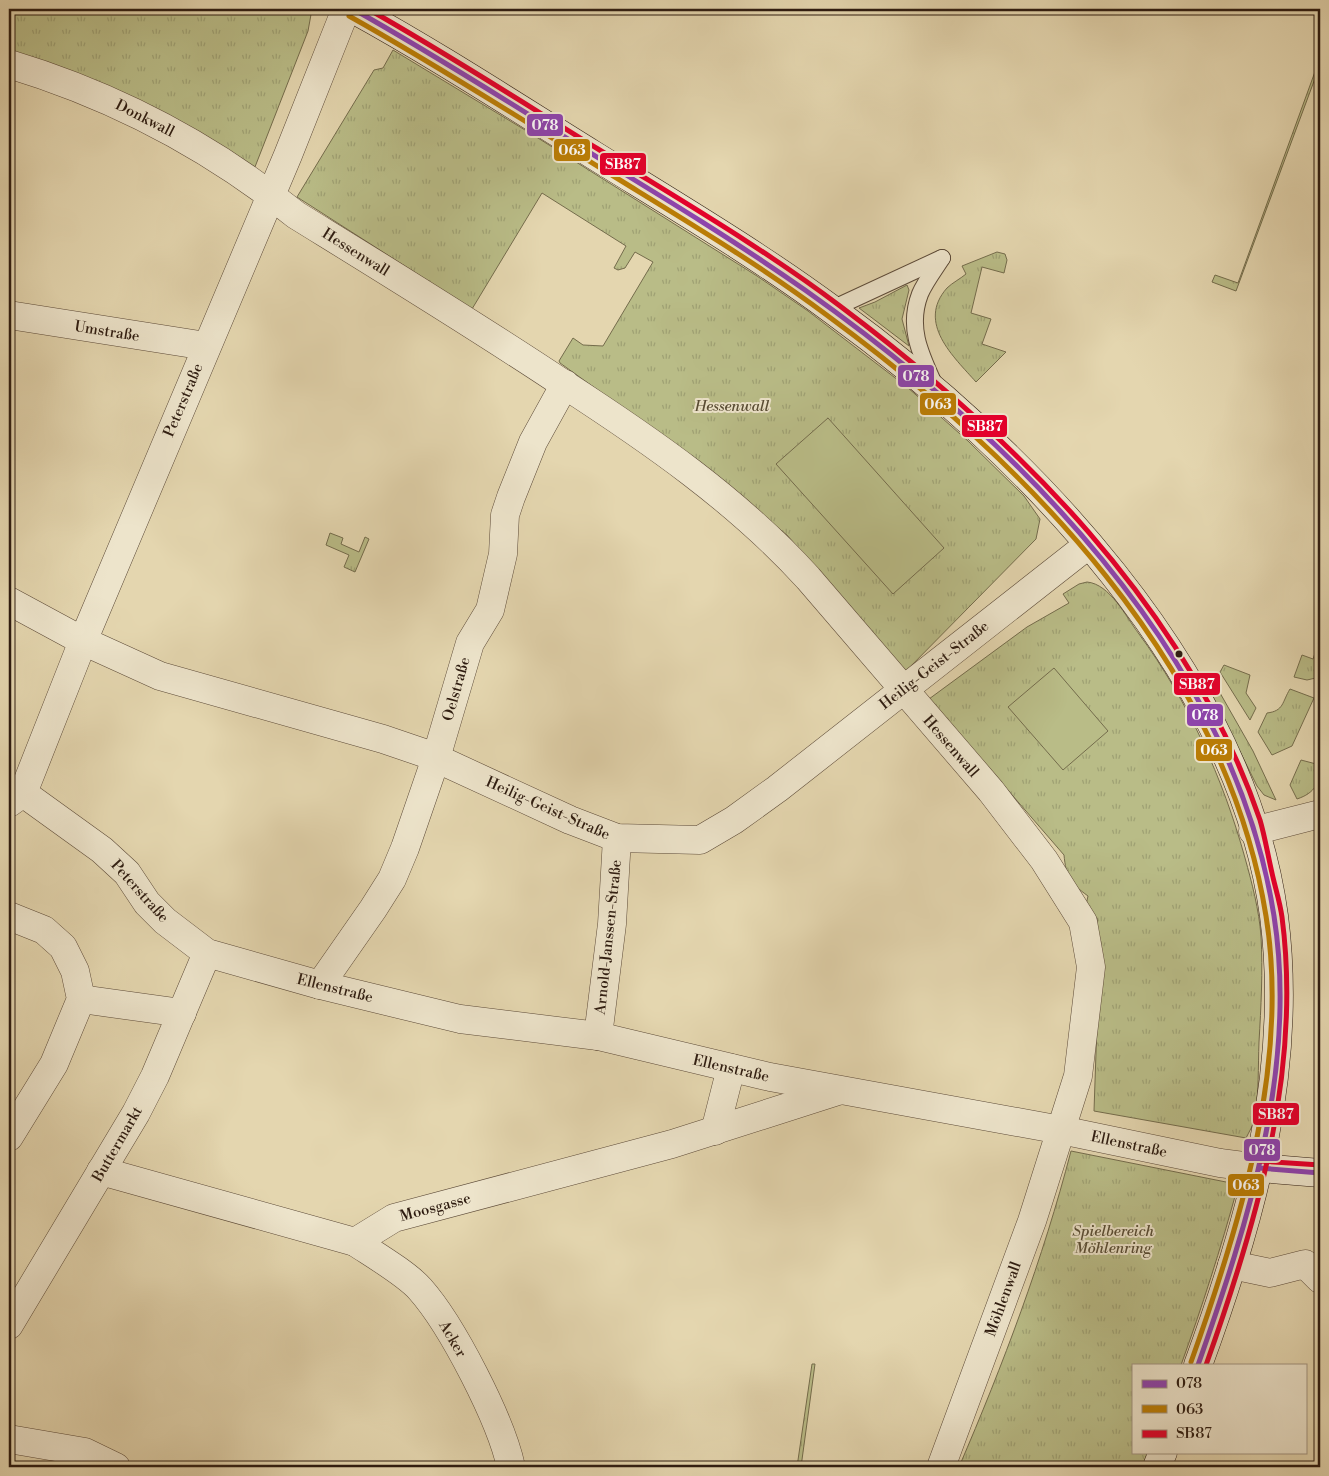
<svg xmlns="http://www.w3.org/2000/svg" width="1329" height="1476" font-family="'Libre Bodoni',serif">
	<defs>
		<pattern id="grass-tufts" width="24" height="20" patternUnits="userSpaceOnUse" patternTransform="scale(1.25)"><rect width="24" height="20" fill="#b9bc87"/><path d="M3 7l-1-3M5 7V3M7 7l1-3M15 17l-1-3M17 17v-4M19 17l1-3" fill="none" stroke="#9fa174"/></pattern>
	</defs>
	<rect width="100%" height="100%" fill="#e4d6af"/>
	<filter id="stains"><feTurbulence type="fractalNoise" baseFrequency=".004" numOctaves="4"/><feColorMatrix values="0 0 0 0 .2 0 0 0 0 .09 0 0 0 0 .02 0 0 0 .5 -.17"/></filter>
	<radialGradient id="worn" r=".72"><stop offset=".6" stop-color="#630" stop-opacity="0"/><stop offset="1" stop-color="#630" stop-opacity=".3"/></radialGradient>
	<g fill="url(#grass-tufts)" stroke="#746c4c">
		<path d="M9,9H312L308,31L253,172L9,51Z"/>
		<path d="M393,50L530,133L757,276L808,311L907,387L968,441L1024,496L1040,519L1036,539L906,671L787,535L683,451L560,363L559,361L573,338L583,345L603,346L653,262L635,252L625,268L618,270L614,268L626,246L542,193L472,309L297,197L374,70L383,68Z"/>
		<path d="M1320,58V65L1236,291L1212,282L1215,275L1238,283Z"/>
		<path d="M997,252L1005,254L1007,260L1004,273L982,267L971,313L991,319L982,344L1006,352L976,382C954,357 916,323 947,288C952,283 960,279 966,274L962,266Z"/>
		<path d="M907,285L909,290L902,319L909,346L859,308L875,302Z"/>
		<path d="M330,533L343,538L341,544L359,552L365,537L369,539L355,572L344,567L349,555L326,545Z"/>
		<path d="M1087,582C1110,584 1126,617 1139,634C1188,701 1223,778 1245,858C1252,883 1259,910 1261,936C1263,971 1261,1007 1259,1042C1258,1067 1259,1093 1255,1117C1254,1124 1249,1132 1246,1138L1094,1111L1099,965L1097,918L1092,917L1086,905L1088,896C1070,883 1066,876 1064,855L929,699L1027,627L1069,603L1063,594L1079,584Z"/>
		<path d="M1320,638V677L1307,680L1294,677L1302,655L1313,659Z"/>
		<path d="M1224,665L1250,675L1246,693L1256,708L1250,720L1220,672Z"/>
		<path d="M1290,689L1314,698L1292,746L1272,755L1258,732L1267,713C1284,711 1282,702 1290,689Z"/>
		<path d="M1220,693L1253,751L1276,800L1264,795L1257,786L1213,697Z"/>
		<path d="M1301,760L1320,765C1320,783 1315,793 1297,799L1290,785Z"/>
		<path d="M1071,1151L1231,1183L1237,1189C1221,1248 1202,1307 1181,1365H1133V1452H1148L1142,1467H959C1003,1365 1043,1259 1071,1151Z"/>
		<path d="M812,1364H815L801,1467H797Z"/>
	</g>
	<g fill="#b9bc87" stroke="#746c4c">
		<path d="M828,418L944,548L893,594L776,464Z"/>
		<path d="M1054,668L1108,731L1063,770L1008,707Z"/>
	</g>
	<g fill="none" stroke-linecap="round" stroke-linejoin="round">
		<defs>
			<g id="lane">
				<path d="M832,309L942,258"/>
				<path d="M935,386C921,355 907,328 920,294C925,282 935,269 942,258"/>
			</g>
			<g id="street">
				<path d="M9,64C115,96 210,146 296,215C385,270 475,325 562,383C650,440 737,500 808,578L991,791L1044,860L1083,922L1091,967L1078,1076L1032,1221L941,1467"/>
				<path d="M9,315L206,346"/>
				<path d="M9,601L83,641L160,676L383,739L427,754L570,820L617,838L700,840L734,820L777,789L1088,545"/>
				<path d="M23,793L102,850L127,873L147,903L165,921L207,953L320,985L460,1019L598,1036L770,1077L1061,1130L1220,1163L1259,1168"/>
				<path d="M9,803L23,793L83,641L288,155L346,9"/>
				<path d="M1253,831L1320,814"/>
				<path d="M9,916L44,930L63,947L75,971L81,999L54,1064L9,1137"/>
				<path d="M320,985L373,909L392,879L405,848L436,758L470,643L490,610L503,554L505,515L511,497L533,442L565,384"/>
				<path d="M81,999L182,1013"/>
				<path d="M598,1036L612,924L617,838"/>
				<path d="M715,1131L731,1068"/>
				<path d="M101,1171L355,1242L394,1218L672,1144L838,1091"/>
				<path d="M355,1242C373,1254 407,1274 420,1289C452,1325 501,1420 511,1467"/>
				<path d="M1232,1265L1270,1273L1305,1264L1320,1279"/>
				<path d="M9,1325L136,1113L155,1076L207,953"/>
				<path d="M9,1439L85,1452L116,1467"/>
			</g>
			<g id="secondary">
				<path d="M353,9C435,54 513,105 592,154C674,205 757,254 834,311C1025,450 1241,671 1274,916C1294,1070 1251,1221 1198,1365"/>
				<path d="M1259,1168L1320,1173"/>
				<path d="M1157,1467L1163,1452"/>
			</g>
		</defs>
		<use href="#lane" stroke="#5c4a38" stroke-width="18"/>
		<use href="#street" stroke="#5c4a38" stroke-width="29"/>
		<use href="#secondary" stroke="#2e1c11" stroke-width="29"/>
		<use href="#lane" stroke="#ede4cb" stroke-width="16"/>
		<use href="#street" stroke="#ede4cb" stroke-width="28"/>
		<use href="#secondary" stroke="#ede4cb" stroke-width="28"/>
		<defs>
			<g id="bus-1">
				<path d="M353,9C437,56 518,108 600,159C669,201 738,243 805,290C1013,437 1233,653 1274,916C1298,1068 1248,1223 1198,1365"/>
				<path d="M1259,1168L1320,1173"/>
			</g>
			<path id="bus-2" d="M349,16C435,64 518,117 602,169C678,216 756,262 828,316C1025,461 1226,664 1266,916C1290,1064 1240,1225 1191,1362"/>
			<g id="bus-3">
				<path d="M368,9C446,53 522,102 598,149C680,200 763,248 840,306C1017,439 1187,606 1260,820C1265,837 1268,856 1272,873C1275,887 1280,902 1282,917C1302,1070 1257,1222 1206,1365"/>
				<path d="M1260,1161L1320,1165"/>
			</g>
		</defs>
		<use href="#bus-1" stroke="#ede4cb" stroke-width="9"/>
		<use href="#bus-2" stroke="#ede4cb" stroke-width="9"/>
		<use href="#bus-3" stroke="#ede4cb" stroke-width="9"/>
		<use href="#bus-1" stroke="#8e44ad" stroke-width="5"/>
		<use href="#bus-2" stroke="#bb7d05" stroke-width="5"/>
		<use href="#bus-3" stroke="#e4002b" stroke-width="5"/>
	</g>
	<circle fill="#2e1c11" stroke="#ede4cb" stroke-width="2" cx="1179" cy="654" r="4.5"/>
	<g text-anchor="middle" stroke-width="4" stroke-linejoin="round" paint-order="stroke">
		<g font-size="15" fill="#2e1c11" stroke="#ede4cb">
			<text transform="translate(145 118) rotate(27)" y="5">Donkwall</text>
			<text transform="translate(356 252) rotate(32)" y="5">Hessenwall</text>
			<text transform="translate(107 331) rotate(9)" y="5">Umstraße</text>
			<text transform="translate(183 400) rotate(-67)" y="5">Peterstraße</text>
			<text transform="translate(934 665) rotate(-38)" y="5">Heilig-Geist-Straße</text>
			<text transform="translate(456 689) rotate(-74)" y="5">Oelstraße</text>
			<text transform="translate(951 746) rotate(49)" y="5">Hessenwall</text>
			<text transform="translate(548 808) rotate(24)" y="5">Heilig-Geist-Straße</text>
			<text transform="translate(140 891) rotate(48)" y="5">Peterstraße</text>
			<text transform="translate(608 937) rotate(-84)" y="5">Arnold-Janssen-Straße</text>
			<text transform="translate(335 988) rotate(14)" y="5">Ellenstraße</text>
			<text transform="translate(731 1068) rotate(13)" y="5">Ellenstraße</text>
			<text transform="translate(117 1144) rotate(-60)" y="5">Buttermarkt</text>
			<text transform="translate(1129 1144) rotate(12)" y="5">Ellenstraße</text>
			<text transform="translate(435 1207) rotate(-15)" y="5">Moosgasse</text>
			<text transform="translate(1003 1299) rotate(-70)" y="5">Möhlenwall</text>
			<text transform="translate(453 1339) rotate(60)" y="5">Acker</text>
		</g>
		<g font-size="15" font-style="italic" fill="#584c34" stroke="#ede4cb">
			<text x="732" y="411">Hessenwall</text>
			<text x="1113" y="1236">Spielbereich<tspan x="1113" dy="17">Möhlenring</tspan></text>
		</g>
	</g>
	<g stroke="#ede4cb" stroke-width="2">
		<rect x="526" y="113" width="38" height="24" rx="5" fill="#8e44ad"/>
		<rect x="553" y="138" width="38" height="24" rx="5" fill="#bb7d05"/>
		<rect x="599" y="152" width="48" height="24" rx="5" fill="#e4002b"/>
		<rect x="897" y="364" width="38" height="24" rx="5" fill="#8e44ad"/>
		<rect x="919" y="392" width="38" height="24" rx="5" fill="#bb7d05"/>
		<rect x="961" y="414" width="47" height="24" rx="5" fill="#e4002b"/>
		<rect x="1173" y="672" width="48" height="24" rx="5" fill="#e4002b"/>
		<rect x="1186" y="703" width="38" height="24" rx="5" fill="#8e44ad"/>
		<rect x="1195" y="738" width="38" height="24" rx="5" fill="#bb7d05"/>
		<rect x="1252" y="1102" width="48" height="24" rx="5" fill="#e4002b"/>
		<rect x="1243" y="1138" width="38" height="24" rx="5" fill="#8e44ad"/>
		<rect x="1227" y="1173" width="38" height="24" rx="5" fill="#bb7d05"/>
	</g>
	<g font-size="14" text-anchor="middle" font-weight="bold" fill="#fff">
		<text x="545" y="130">078</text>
		<text x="572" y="155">063</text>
		<text x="623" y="169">SB87</text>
		<text x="916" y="381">078</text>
		<text x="938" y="409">063</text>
		<text x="985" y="431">SB87</text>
		<text x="1197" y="689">SB87</text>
		<text x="1205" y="720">078</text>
		<text x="1214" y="755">063</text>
		<text x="1276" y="1119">SB87</text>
		<text x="1262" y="1155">078</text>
		<text x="1246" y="1190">063</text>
	</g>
	<rect width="1329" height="1476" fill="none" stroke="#e4d6af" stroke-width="30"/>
	<rect x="10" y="10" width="1309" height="1456" fill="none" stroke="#2e1c11" stroke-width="2.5"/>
	<rect x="15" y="15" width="1299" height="1446" fill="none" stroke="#2e1c11"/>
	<rect x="1132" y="1364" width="175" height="90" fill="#ede4cb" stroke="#a19481"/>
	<rect x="1142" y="1380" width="25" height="8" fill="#8e44ad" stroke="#a19481"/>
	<text x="1176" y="1388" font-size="15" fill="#2e1c11">078</text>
	<rect x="1142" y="1405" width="25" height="8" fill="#bb7d05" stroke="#a19481"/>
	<text x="1176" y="1414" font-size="15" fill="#2e1c11">063</text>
	<rect x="1142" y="1430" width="25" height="8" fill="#e4002b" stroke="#a19481"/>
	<text x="1176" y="1438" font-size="15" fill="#2e1c11">SB87</text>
	<rect width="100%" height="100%" filter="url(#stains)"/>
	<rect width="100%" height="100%" fill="url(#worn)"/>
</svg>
